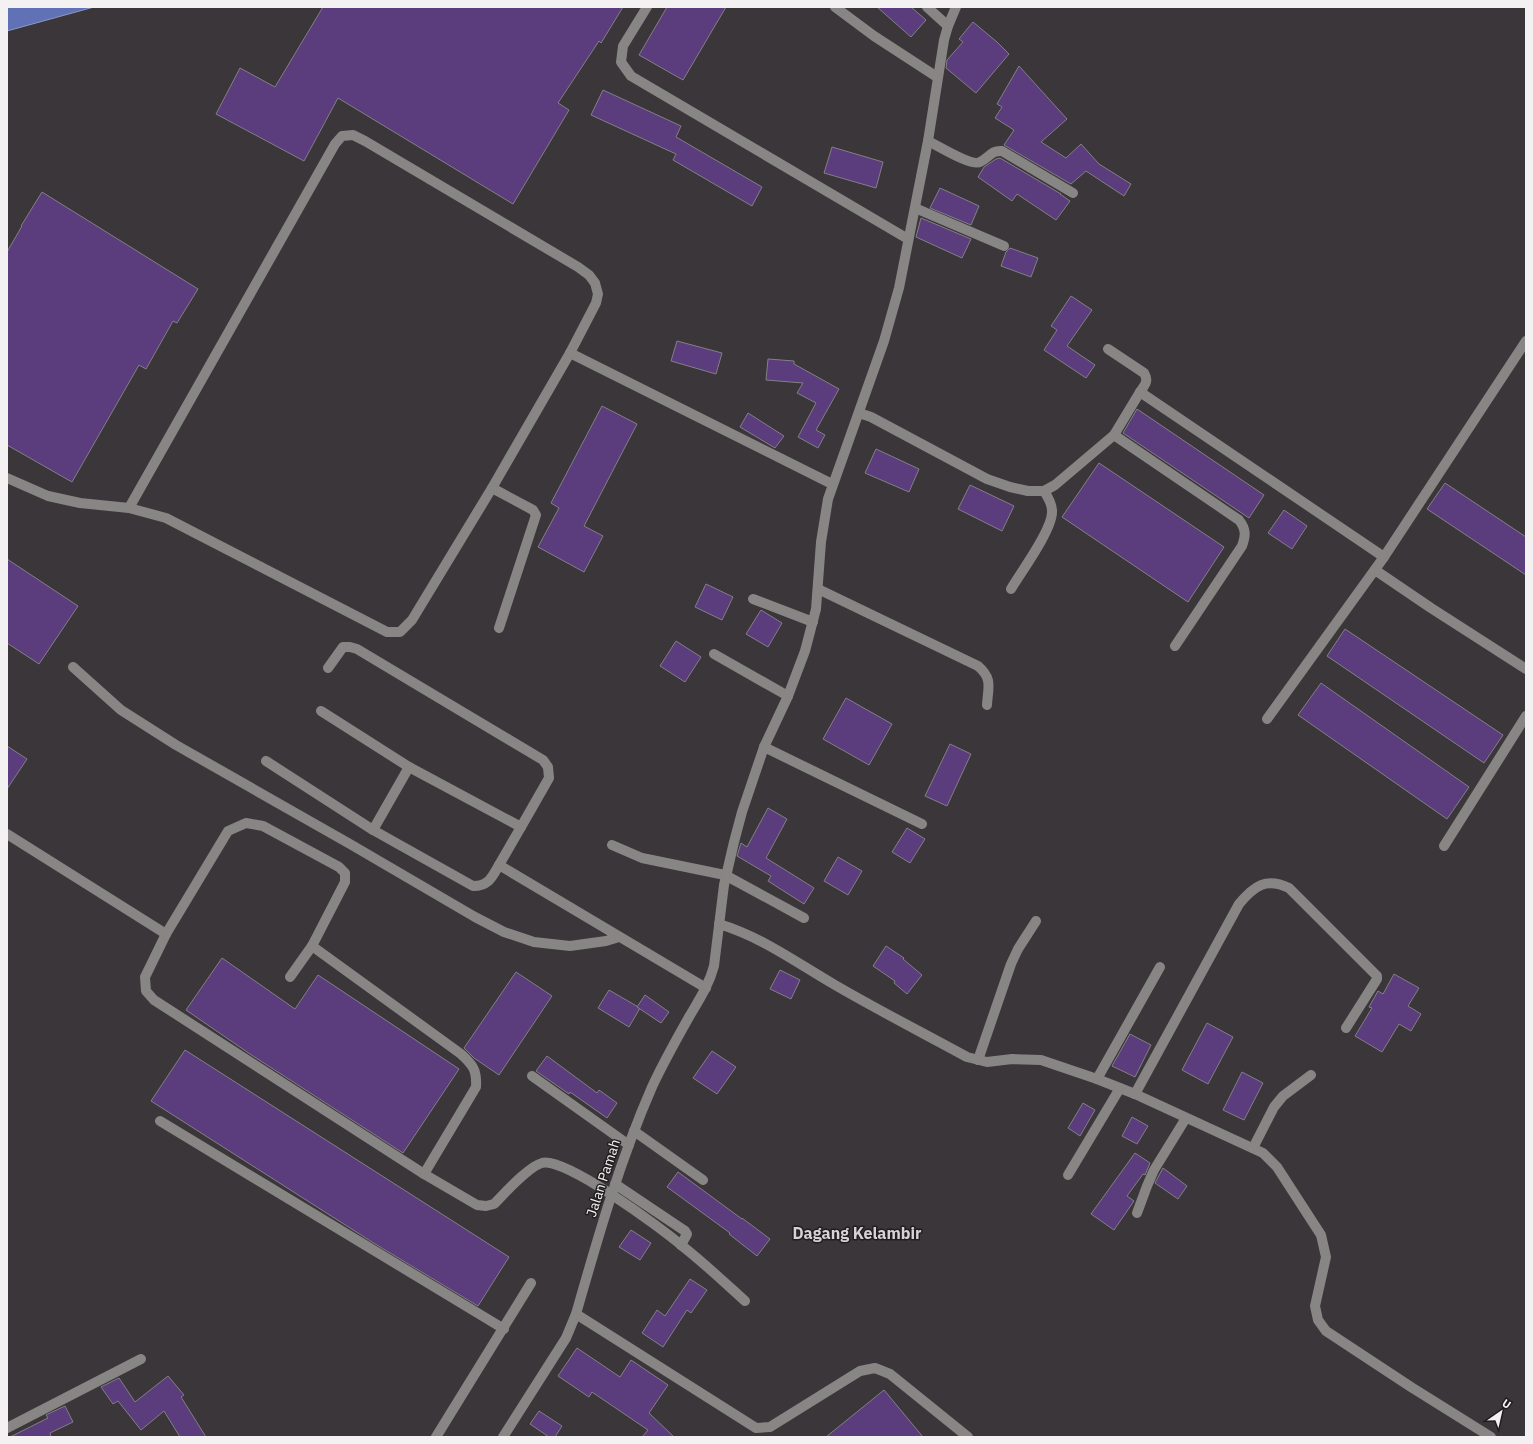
<svg xmlns="http://www.w3.org/2000/svg" width="1533" height="1444" font-family="'IBM Plex Sans',sans-serif">
	<rect width="100%" height="100%" fill="#3a3639"/>
	<path fill="#6072b5" stroke="#8c98c8" d="M7,7H94L7,31Z"/>
	<g fill="#5b3c7c" stroke="#828085">
		<path d="M323,7H623L601,43L599,41L558,103L569,110L513,204L338,98L304,161L216,114L240,68L275,87Z"/>
		<path d="M667,7H726L683,80L639,55Z"/>
		<path d="M877,7H911L926,20L911,37Z"/>
		<path d="M973,22L997,42L1009,54L976,93L946,68L947,60L963,42L959,39Z"/>
		<path d="M1019,66L1067,119L1041,142L1066,158L1081,144L1099,164L1131,184L1124,196L1086,171L1071,184L1004,145L1014,130L995,118L1002,107L997,104Z"/>
		<path d="M603,90L681,126L676,137L762,187L752,206L673,160L676,154L591,115Z"/>
		<path d="M832,147L883,162L876,188L824,173Z"/>
		<path d="M1000,158L1061,194H1060L1070,201L1056,220L1017,194L1012,201L978,177L984,167L996,159Z"/>
		<path d="M940,188L979,206L971,225L930,208Z"/>
		<path d="M42,192L198,289L177,323L173,321L146,369L139,365L72,482L7,445V252L22,226H21Z"/>
		<path d="M921,218L971,239L962,258L916,237Z"/>
		<path d="M1010,248L1038,258L1031,277L1001,266L1006,252Z"/>
		<path d="M1071,296L1092,310L1067,346L1095,365L1086,378L1044,350L1057,330L1051,326Z"/>
		<path d="M677,341L722,353L716,374L671,361Z"/>
		<path d="M768,359L794,361V364L839,389L816,430L825,435L818,448L798,437L816,403L797,393L803,383L766,380Z"/>
		<path d="M602,406L637,424L584,526L603,536L584,572L538,547L559,508L551,503Z"/>
		<path d="M1137,409L1264,495L1249,518L1123,433Z"/>
		<path d="M748,413L784,436L775,448L740,427Z"/>
		<path d="M876,449L919,469L909,492L865,473Z"/>
		<path d="M1099,463L1224,547L1188,602L1062,517Z"/>
		<path d="M1445,483L1526,537V575L1427,509Z"/>
		<path d="M970,485L1014,506L1002,531L958,509Z"/>
		<path d="M1284,510L1307,526L1292,549L1268,533Z"/>
		<path d="M7,559L78,606L39,664L7,643Z"/>
		<path d="M706,584L733,597L722,620L695,607Z"/>
		<path d="M761,610L782,623L768,647L746,634Z"/>
		<path d="M1345,629L1503,735L1484,763L1327,656Z"/>
		<path d="M676,641L701,657L685,682L660,666Z"/>
		<path d="M1321,683L1469,787L1447,819L1298,715Z"/>
		<path d="M846,698L892,724L869,765L823,739Z"/>
		<path d="M950,744L971,754L947,806L925,796Z"/>
		<path d="M7,746L27,759L7,789Z"/>
		<path d="M768,808L787,819L766,858L814,888L804,904L768,881L771,876L737,856L741,843L747,847Z"/>
		<path d="M907,828L925,839L910,863L892,852Z"/>
		<path d="M838,857L862,871L848,895L824,881Z"/>
		<path d="M886,946L904,958L903,959L922,975L907,994L894,983L895,981L873,966Z"/>
		<path d="M222,958L295,1009L318,975L459,1069L403,1153L250,1054L186,1010Z"/>
		<path d="M780,970L800,980L791,999L770,989Z"/>
		<path d="M516,972L552,996L499,1075L474,1058L464,1048Z"/>
		<path d="M1394,974L1419,988L1408,1006L1421,1014L1411,1031L1399,1024L1382,1052L1355,1036L1372,1008L1369,1007L1378,991L1383,994Z"/>
		<path d="M609,990L640,1008L629,1027L598,1008Z"/>
		<path d="M645,995L669,1012L661,1023L637,1007Z"/>
		<path d="M1207,1023L1233,1037L1208,1084L1182,1070Z"/>
		<path d="M1130,1034L1151,1045L1135,1077L1112,1066Z"/>
		<path d="M185,1050L509,1257L478,1306L372,1242L151,1101Z"/>
		<path d="M712,1051L736,1067L717,1094L693,1078Z"/>
		<path d="M547,1056L597,1093L599,1090L617,1103L607,1118L570,1092L569,1094L536,1071Z"/>
		<path d="M1242,1072L1263,1083L1244,1120L1223,1110Z"/>
		<path d="M1083,1103L1095,1110L1080,1136L1068,1128Z"/>
		<path d="M1132,1117L1148,1126L1137,1144L1122,1136Z"/>
		<path d="M1135,1153L1150,1163L1145,1175L1143,1174L1127,1196L1134,1201L1114,1230L1091,1214Z"/>
		<path d="M1163,1168L1187,1186L1178,1199L1155,1183Z"/>
		<path d="M678,1172L742,1219V1218L770,1239L757,1256L729,1234L730,1233L667,1187Z"/>
		<path d="M631,1230L651,1243L640,1260L619,1247Z"/>
		<path d="M690,1279L707,1290L691,1313L687,1310L663,1347L642,1333L657,1310L665,1316Z"/>
		<path d="M577,1348L620,1377L631,1360L668,1385L649,1413L674,1437H642L648,1430L592,1392L589,1397L558,1376Z"/>
		<path d="M168,1376L184,1395L181,1397L206,1437H180L164,1411L141,1430L118,1401L113,1404L101,1387L119,1378L135,1402Z"/>
		<path d="M884,1390L923,1437H826Z"/>
		<path d="M65,1406L73,1422L50,1433L51,1437H10L48,1418L46,1415Z"/>
		<path d="M539,1411L562,1426L555,1437H549L530,1424Z"/>
	</g>
	<g fill="none" stroke-linecap="round" stroke-linejoin="round">
		<g stroke="#888585" stroke-width="10">
			<path d="M647,7L623,46L621,62L631,76L908,239"/>
			<path d="M835,7L874,36L937,77"/>
			<path d="M927,7L948,26"/>
			<path d="M928,141C937,145 972,167 980,162C989,158 991,150 1002,151L1073,193"/>
			<path d="M915,208L1004,246"/>
			<path d="M1108,349L1144,373C1149,381 1145,385 1140,392L1384,557L1526,341"/>
			<path d="M859,413L871,417L987,479L1010,487L1028,491H1044L1055,485L1114,435L1239,520C1246,529 1246,535 1242,546L1175,646"/>
			<path d="M1114,435L1140,392"/>
			<path d="M7,478L48,496L80,503L129,508L166,518L387,632H400L412,620L492,488L570,353L832,484"/>
			<path d="M492,488L533,510L536,515L499,628"/>
			<path d="M129,508L335,144L342,136L353,135L365,141L578,267L589,275L595,283L598,294L596,303L570,353"/>
			<path d="M1375,570L1431,608L1526,669"/>
			<path d="M818,589L978,666C993,679 988,687 987,705"/>
			<path d="M1011,589C1021,572 1053,529 1052,511C1052,504 1048,497 1044,491"/>
			<path d="M753,599L813,622"/>
			<path d="M714,654L788,696"/>
			<path d="M73,667L121,710L176,745L350,844L475,917L504,932L534,942L570,946L606,941L619,937"/>
			<path d="M328,668L343,647H350L357,649L543,760L548,767L549,778L521,827"/>
			<path d="M321,711L409,767L521,827L499,865L706,988"/>
			<path d="M1267,719L1384,557"/>
			<path d="M764,747L922,824"/>
			<path d="M266,761L373,830L473,886C489,886 492,877 499,865"/>
			<path d="M373,830L409,767"/>
			<path d="M7,834L166,934"/>
			<path d="M612,845L642,858L725,875L804,918"/>
			<path d="M1444,846L1526,716"/>
			<path d="M719,924C762,937 797,963 835,985C878,1010 923,1033 967,1057L987,1062L1012,1059L1041,1060L1097,1079L1135,1094L1263,1153L1277,1167L1321,1235L1326,1257L1315,1306L1318,1320L1326,1331L1411,1387L1491,1437"/>
			<path d="M312,946L461,1054C473,1065 477,1070 476,1087L424,1174"/>
			<path d="M290,977L312,946L345,882V873L339,867L263,826L246,823L228,831L166,934L145,977L146,991L154,1000L424,1174L477,1205L486,1206L494,1204C504,1194 529,1166 542,1163C564,1156 661,1228 681,1245C703,1262 724,1282 745,1301"/>
			<path d="M978,1060L1011,964L1018,949L1036,921"/>
			<path d="M532,1076L629,1145"/>
			<path d="M1097,1079L1160,967"/>
			<path d="M1135,1094L1239,904C1254,886 1266,877 1289,888L1377,976V979L1346,1028"/>
			<path d="M160,1121L504,1329"/>
			<path d="M634,1131L703,1180"/>
			<path d="M1253,1148L1274,1107L1283,1096L1311,1075"/>
			<path d="M1068,1175L1120,1088"/>
			<path d="M615,1184L685,1231L687,1234L681,1245"/>
			<path d="M1137,1213L1147,1186L1154,1170L1186,1118"/>
			<path d="M576,1314L756,1428L770,1427L860,1371L875,1368L890,1374L968,1437"/>
			<path d="M7,1428L141,1359"/>
			<path d="M436,1437L531,1283"/>
			<path d="M503,1437L566,1338L576,1314C598,1237 620,1160 652,1087C663,1063 676,1040 689,1017C699,1000 709,985 714,966L724,885L734,842L742,812L764,747L788,696L805,651L816,609L821,542L828,499L884,341L899,288L928,141L944,40L948,26L956,7"/>
		</g>
	</g>
	<g text-anchor="middle" stroke-width="3" stroke-linejoin="round" paint-order="stroke">
		<g font-size="14" fill="#f4f1f3" stroke="#201e1f">
			<text transform="translate(603 1178) rotate(-72)" y="5">Jalan Pamah</text>
		</g>
		<g font-size="16" font-weight="bold" fill="#d7d2d5" stroke="#201e1f">
			<text x="857" y="1239">Dagang Kelambir</text>
		</g>
	</g>
	<rect width="1533" height="1444" fill="none" stroke="#f4f1f3" stroke-width="16"/>
	<g transform="translate(1501 1412) rotate(34)" stroke="#201e1f" stroke-width="3" paint-order="stroke">
	<path d="M0-3L7 15L0 10L-7 15Z" fill="#f4f1f3"/>
	<text y="-6" font-size="11" font-weight="bold" text-anchor="middle" fill="#f4f1f3">U</text>
	</g>
</svg>
